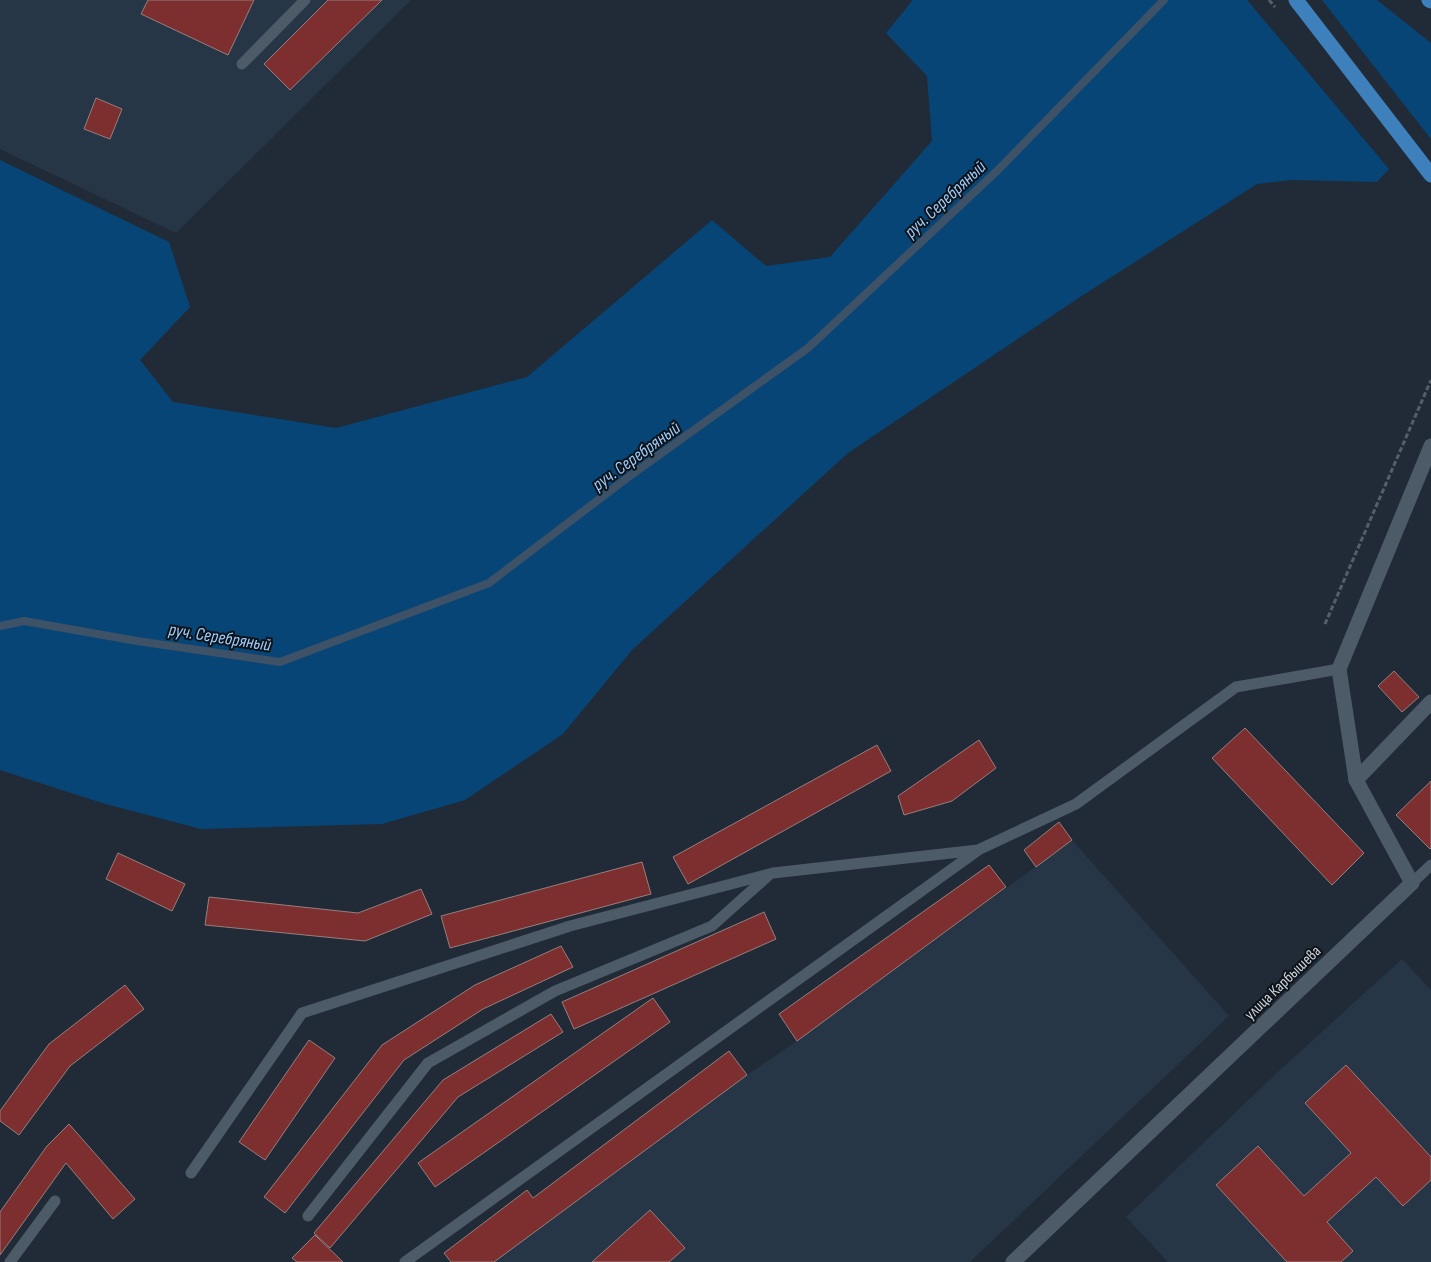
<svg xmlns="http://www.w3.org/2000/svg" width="1431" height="1262" font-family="'Sofia Sans Condensed',sans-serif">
	<rect width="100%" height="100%" fill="#202b37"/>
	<g fill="#263647">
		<path d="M0,0H411L176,233L0,149Z"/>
		<path d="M1072,840L1229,1016L970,1262H492L606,1176L747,1075L797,1041Z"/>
		<path d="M1402,959L1431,990V1262H1168L1126,1217L1281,1069Z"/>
	</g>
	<g fill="#074576">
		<path d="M913,0H1247L1389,169L1377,182L1290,180L1257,184L1077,299L848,453L632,650L563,734L465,800L382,824L201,829L102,803L0,770V160L169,242L190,307L140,360L173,402L336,428L527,377L712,220L766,266L830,257L932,141L927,76L886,33Z"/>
		<path d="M1322,0H1377L1431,43V139Z"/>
	</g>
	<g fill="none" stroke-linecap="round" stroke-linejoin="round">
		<path stroke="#3d5167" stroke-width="8" d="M0,626L24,621L137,641L280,662L489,583L627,478L808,348L998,170L1164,0"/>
	</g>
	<g fill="#7d2f30" stroke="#957f7e">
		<path d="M148,0H254L228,55L141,14Z"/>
		<path d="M328,0H382L290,90L264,64Z"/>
		<path d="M96,98L122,109L110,139L84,129Z"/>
		<path d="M1394,671L1419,697L1402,712L1378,686Z"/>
		<path d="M1245,728L1364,853L1332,885L1212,758Z"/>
		<path d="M979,740L996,768L952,801L904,815L898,796Z"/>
		<path d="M877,745L891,771L688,884L673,857Z"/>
		<path d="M1431,781V848L1430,849L1396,815Z"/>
		<path d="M1059,822L1072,840L1036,867L1024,850Z"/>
		<path d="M118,853L185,884L172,911L106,879Z"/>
		<path d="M642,862L651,894L450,948L441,916Z"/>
		<path d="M989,865L1006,887L797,1041L779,1014Z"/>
		<path d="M421,889L432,914L365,941L205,925L209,897L358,913Z"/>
		<path d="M764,912L776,939L574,1029L562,1002Z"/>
		<path d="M561,946L573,967L483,1009L404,1060L285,1213L264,1197L382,1045L475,985Z"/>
		<path d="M125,985L144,1009L70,1066L19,1135L0,1121V1111L49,1044Z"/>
		<path d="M653,998L670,1022L435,1187L418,1163Z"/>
		<path d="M551,1014L563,1032L458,1097L330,1248L314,1233L443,1080Z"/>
		<path d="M309,1040L335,1058L265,1160L239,1142Z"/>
		<path d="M729,1051L747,1075L494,1262H451L444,1253L527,1190L533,1198Z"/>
		<path d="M1346,1065L1431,1157V1180L1403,1206L1376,1177L1327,1222L1353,1251L1341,1262H1287L1216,1185L1258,1146L1304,1196L1351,1153L1305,1103Z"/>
		<path d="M69,1124L135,1199L113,1219L66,1163L0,1255V1212L47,1146Z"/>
		<path d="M650,1210L685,1248L669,1262H592Z"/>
		<path d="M315,1235L343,1262H297L292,1258Z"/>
	</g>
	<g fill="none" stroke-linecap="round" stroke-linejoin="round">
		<g stroke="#555f6a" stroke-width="3" stroke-dasharray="5 2.5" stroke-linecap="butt">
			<path d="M1269,0L1275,7"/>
			<path d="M1325,624L1431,380"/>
		</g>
		<g stroke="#4d5a67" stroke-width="11">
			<path d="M242,64L305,0"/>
			<path d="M1412,883L1431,865"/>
			<path d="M191,1173L302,1013L570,926L773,873L978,850L1076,804L1236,687L1339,669"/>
			<path d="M308,1216L428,1063L555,991L712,926L769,875"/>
			<path d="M10,1262L55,1201"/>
			<path d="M405,1262L977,851"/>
		</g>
		<g stroke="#4d5a67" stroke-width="15">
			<path d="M1356,780L1431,702"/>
			<path d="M1013,1262L1412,883L1356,780L1339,669L1431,446"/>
		</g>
		<g stroke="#3d80bc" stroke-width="15">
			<path d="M1296,0L1431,175"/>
			<path d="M1429,0L1431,1"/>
		</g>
	</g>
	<g text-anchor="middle" stroke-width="4" stroke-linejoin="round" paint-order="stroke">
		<g font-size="16" fill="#ccd3db" stroke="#0e1319">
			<text transform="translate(1282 982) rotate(-44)" y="6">улица Карбышева</text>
		</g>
		<g font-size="18" font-style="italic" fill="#9dccfb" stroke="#0e1319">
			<text transform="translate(945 199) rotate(-43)" y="6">руч. Серебряный</text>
			<text transform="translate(636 456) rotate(-36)" y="6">руч. Серебряный</text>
			<text transform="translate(220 637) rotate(9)" y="6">руч. Серебряный</text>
		</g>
	</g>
</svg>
